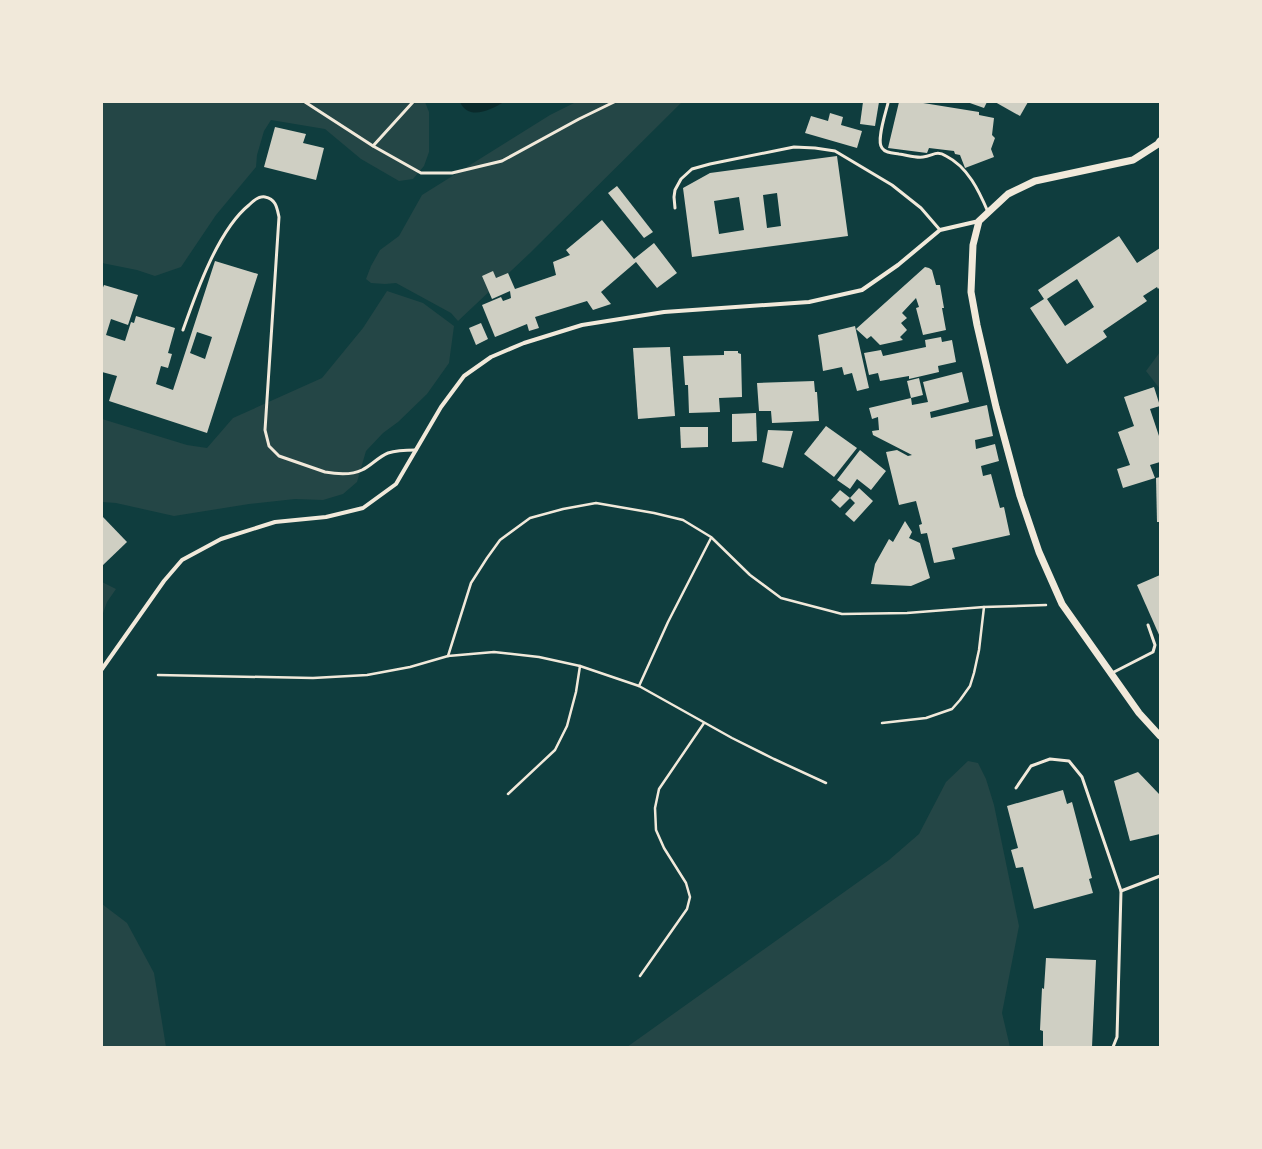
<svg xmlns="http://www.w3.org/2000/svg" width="1262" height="1149" font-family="'Sofia Sans Condensed',sans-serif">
	<rect width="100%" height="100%" fill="#0f3d3e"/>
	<g fill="#244646">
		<path d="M102,102H425L429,112V152L424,166L413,179L399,181L361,159L325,129L271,120L264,131L257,155L256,167L216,215L181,267L155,276L137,270L102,263Z"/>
		<path d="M576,102H682L530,253L458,321L451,313L396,283L385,284L371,283L366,279L371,266L380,250L399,236L422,195L550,115Z"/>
		<path d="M387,291L423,303L454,326L449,363L427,394L398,422L383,433L366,451L357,482L343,494L323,500L295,499L249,504L174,516L116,503L102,502V419L187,445L207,448L233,418L322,378L363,328Z"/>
		<path d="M1160,352V389L1146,371Z"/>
		<path d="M102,582L116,589L107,602L102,616Z"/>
		<path d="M968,761L978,763L986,779L994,805L1019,926L1002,1013L1010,1047H627L889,860L919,834L946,782Z"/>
		<path d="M102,904L127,923L154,973L166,1047H102Z"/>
	</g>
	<path fill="#0a2a2b" d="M460,102H504C490,110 469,121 460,102Z"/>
	<g fill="#cfcfc3" fill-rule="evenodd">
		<path d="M863,102H879L875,126L860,124Z"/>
		<path d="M899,102H917L979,112V115L994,118L992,135L995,138L991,149L994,157L965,168L960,155L955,154L954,151L929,148L927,153L888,148Z"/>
		<path d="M967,102H987L984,108Z"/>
		<path d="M995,102H1028L1020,116Z"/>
		<path d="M830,113L843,117L841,125L862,131L857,148L805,133L811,116L828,121Z"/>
		<path d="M275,127L306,134L303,143L324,148L316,180L264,167Z"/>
		<path d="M837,156L848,236L692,257L683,188L710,173ZM777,193L781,226L767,228L763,195ZM739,197L744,230L719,234L714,201Z"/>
		<path d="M617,186L653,232L644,238L608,193Z"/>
		<path d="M602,220L634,259L654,243L677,273L657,288L636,262L601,292L611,304L593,310L587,301L535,317L539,328L529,331L527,324L495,337L482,305L501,297L503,301L511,298L510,291L492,299L482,276L493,271L496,278L508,273L515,289L556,275L553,262L570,255L566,250Z"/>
		<path d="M1119,236L1137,263L1160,248V287L1158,289L1157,287L1143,296L1147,301L1103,331L1107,337L1067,364L1030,308L1044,299L1038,290ZM1077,279L1094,307L1065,326L1047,299Z"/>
		<path d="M215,261L258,274L207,433L109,401L117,376L102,372V290L104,285L138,295L128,325L111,319L106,335L125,341L131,322L134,323L136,316L175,328L168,353L172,354L168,368L161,366L156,384L173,390ZM197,332L212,337L205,359L190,353Z"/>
		<path d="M925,267L929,268L932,270L936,285H940L944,308H942L946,330L923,335L916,308L919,307L916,298L902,313L907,318L901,323L907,330L900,337L903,340L880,345L871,336L867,339L856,329Z"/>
		<path d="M481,323L488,339L476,345L469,328Z"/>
		<path d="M855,326L869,388L857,391L852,373L844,375L842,367L823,371L818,335Z"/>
		<path d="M941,337L942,342L952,340L956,362L938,366L939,372L909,379V376L880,381L878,373L869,375L864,353L881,350L883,356L926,347L925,340Z"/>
		<path d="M670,347L675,416L638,419L633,348Z"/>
		<path d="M724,351H738V353L741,354L742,397L719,398L720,412L689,413L688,385H685L683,356L724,355Z"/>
		<path d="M962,372L969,402L930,412L931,418L987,405L993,436L975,440L976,449L995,444L999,461L981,466L983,476L991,474L1000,508L1004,507L1010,535L952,548L955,559L934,563L927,533L921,534L919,525L922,524L916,501L899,505L886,452L897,450L908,456L912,455L873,435L872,431L879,430L878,417L872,419L869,408L911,398L912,405L928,402L923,382Z"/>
		<path d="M919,378L923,395L911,398L907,381Z"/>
		<path d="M814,381L815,392H817L819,421L772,423L771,411H759L757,383Z"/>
		<path d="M1154,387L1160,406L1150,409L1160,439V462L1150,465L1155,478L1123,488L1117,469L1130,465L1118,432L1134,426L1124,397Z"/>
		<path d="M756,413L757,441L732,442V414Z"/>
		<path d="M826,426L857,448L834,477L804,454Z"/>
		<path d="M680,427H708V447L681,448Z"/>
		<path d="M768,430L793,431L783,468L762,462Z"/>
		<path d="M860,450L886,471L871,490L857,479L850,489L837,480Z"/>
		<path d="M1160,477V522H1157L1156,478Z"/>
		<path d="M859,488L873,501L854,522L845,514L855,503L850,498Z"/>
		<path d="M840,490L850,498L840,508L831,500Z"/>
		<path d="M102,516L127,542L102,566Z"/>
		<path d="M905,521L912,532L909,538L920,543L930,578L911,586L871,584L875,564L889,539L893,542Z"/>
		<path d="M1160,575V637L1137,585Z"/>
		<path d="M1138,772L1160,795V834L1130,841L1114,781Z"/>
		<path d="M1063,790L1067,804L1072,802L1092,878L1089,879L1093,893L1034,909L1023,867L1016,868L1011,850L1018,848L1007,806Z"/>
		<path d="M1046,958L1096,960L1092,1047H1043V1031L1040,1030L1042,988L1044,989Z"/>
	</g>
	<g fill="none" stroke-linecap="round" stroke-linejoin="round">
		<g stroke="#f1e9da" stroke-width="2.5">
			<path d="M448,656L471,583L487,558L500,540L530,518L563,509L596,503L654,513L683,520L711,537L750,575L781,598L842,614L907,613L984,607L1046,605"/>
			<path d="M158,675L313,678L367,675L410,667L448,656L494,652L539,657L580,666L639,686L732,738L774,759L826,783"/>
			<path d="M639,686L668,622L711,538"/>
			<path d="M882,723L926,718L952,709L960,700L970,686L974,673L979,650L984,607"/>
			<path d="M508,794L555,750L567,726L576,692L580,666"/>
			<path d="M640,976L687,909L690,897L686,883L664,848L656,830L655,808L659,789L704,723"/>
		</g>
		<g stroke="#f1e9da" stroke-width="3">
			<path d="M305,102L373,146L421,173H452L502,161L579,119L614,102"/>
			<path d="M888,103C886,112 876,141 882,148C885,153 893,153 899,154C907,155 915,158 923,157C933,156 936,150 946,156C968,167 979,191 988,212"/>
			<path d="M373,146L413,102"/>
			<path d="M675,208L674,197L675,190L681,179L692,169L710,164L794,147L815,148L835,151L892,185L921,208L940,230"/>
			<path d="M183,330C196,293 218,230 249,205C253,201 259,196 265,197C276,199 277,208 279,217L265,430L269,446L279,456L325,472C336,474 352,475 362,470C371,466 378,457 388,453C397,450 406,450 416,450"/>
			<path d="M1112,673L1153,652L1155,645L1148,625"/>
			<path d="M1016,788L1031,766L1050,759L1069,761L1082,777L1121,891L1117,1037L1113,1047"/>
			<path d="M1121,891L1160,876"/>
		</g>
		<path stroke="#f1e9da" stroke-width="4" d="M102,669L164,581L182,560L221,539L275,522L326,517L363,508L396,484L441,407L464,376L491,357L524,343L582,325L664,312L809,302L862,290L898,265L940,230L979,221"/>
		<path stroke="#f1e9da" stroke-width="7" d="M1160,141L1158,144L1133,160L1035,181L1008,194L979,221L973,245L971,292L977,325L996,407L1020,496L1039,552L1062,604L1139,713L1160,736"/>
	</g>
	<rect width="1262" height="1149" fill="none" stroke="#f1e9da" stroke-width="206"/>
</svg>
